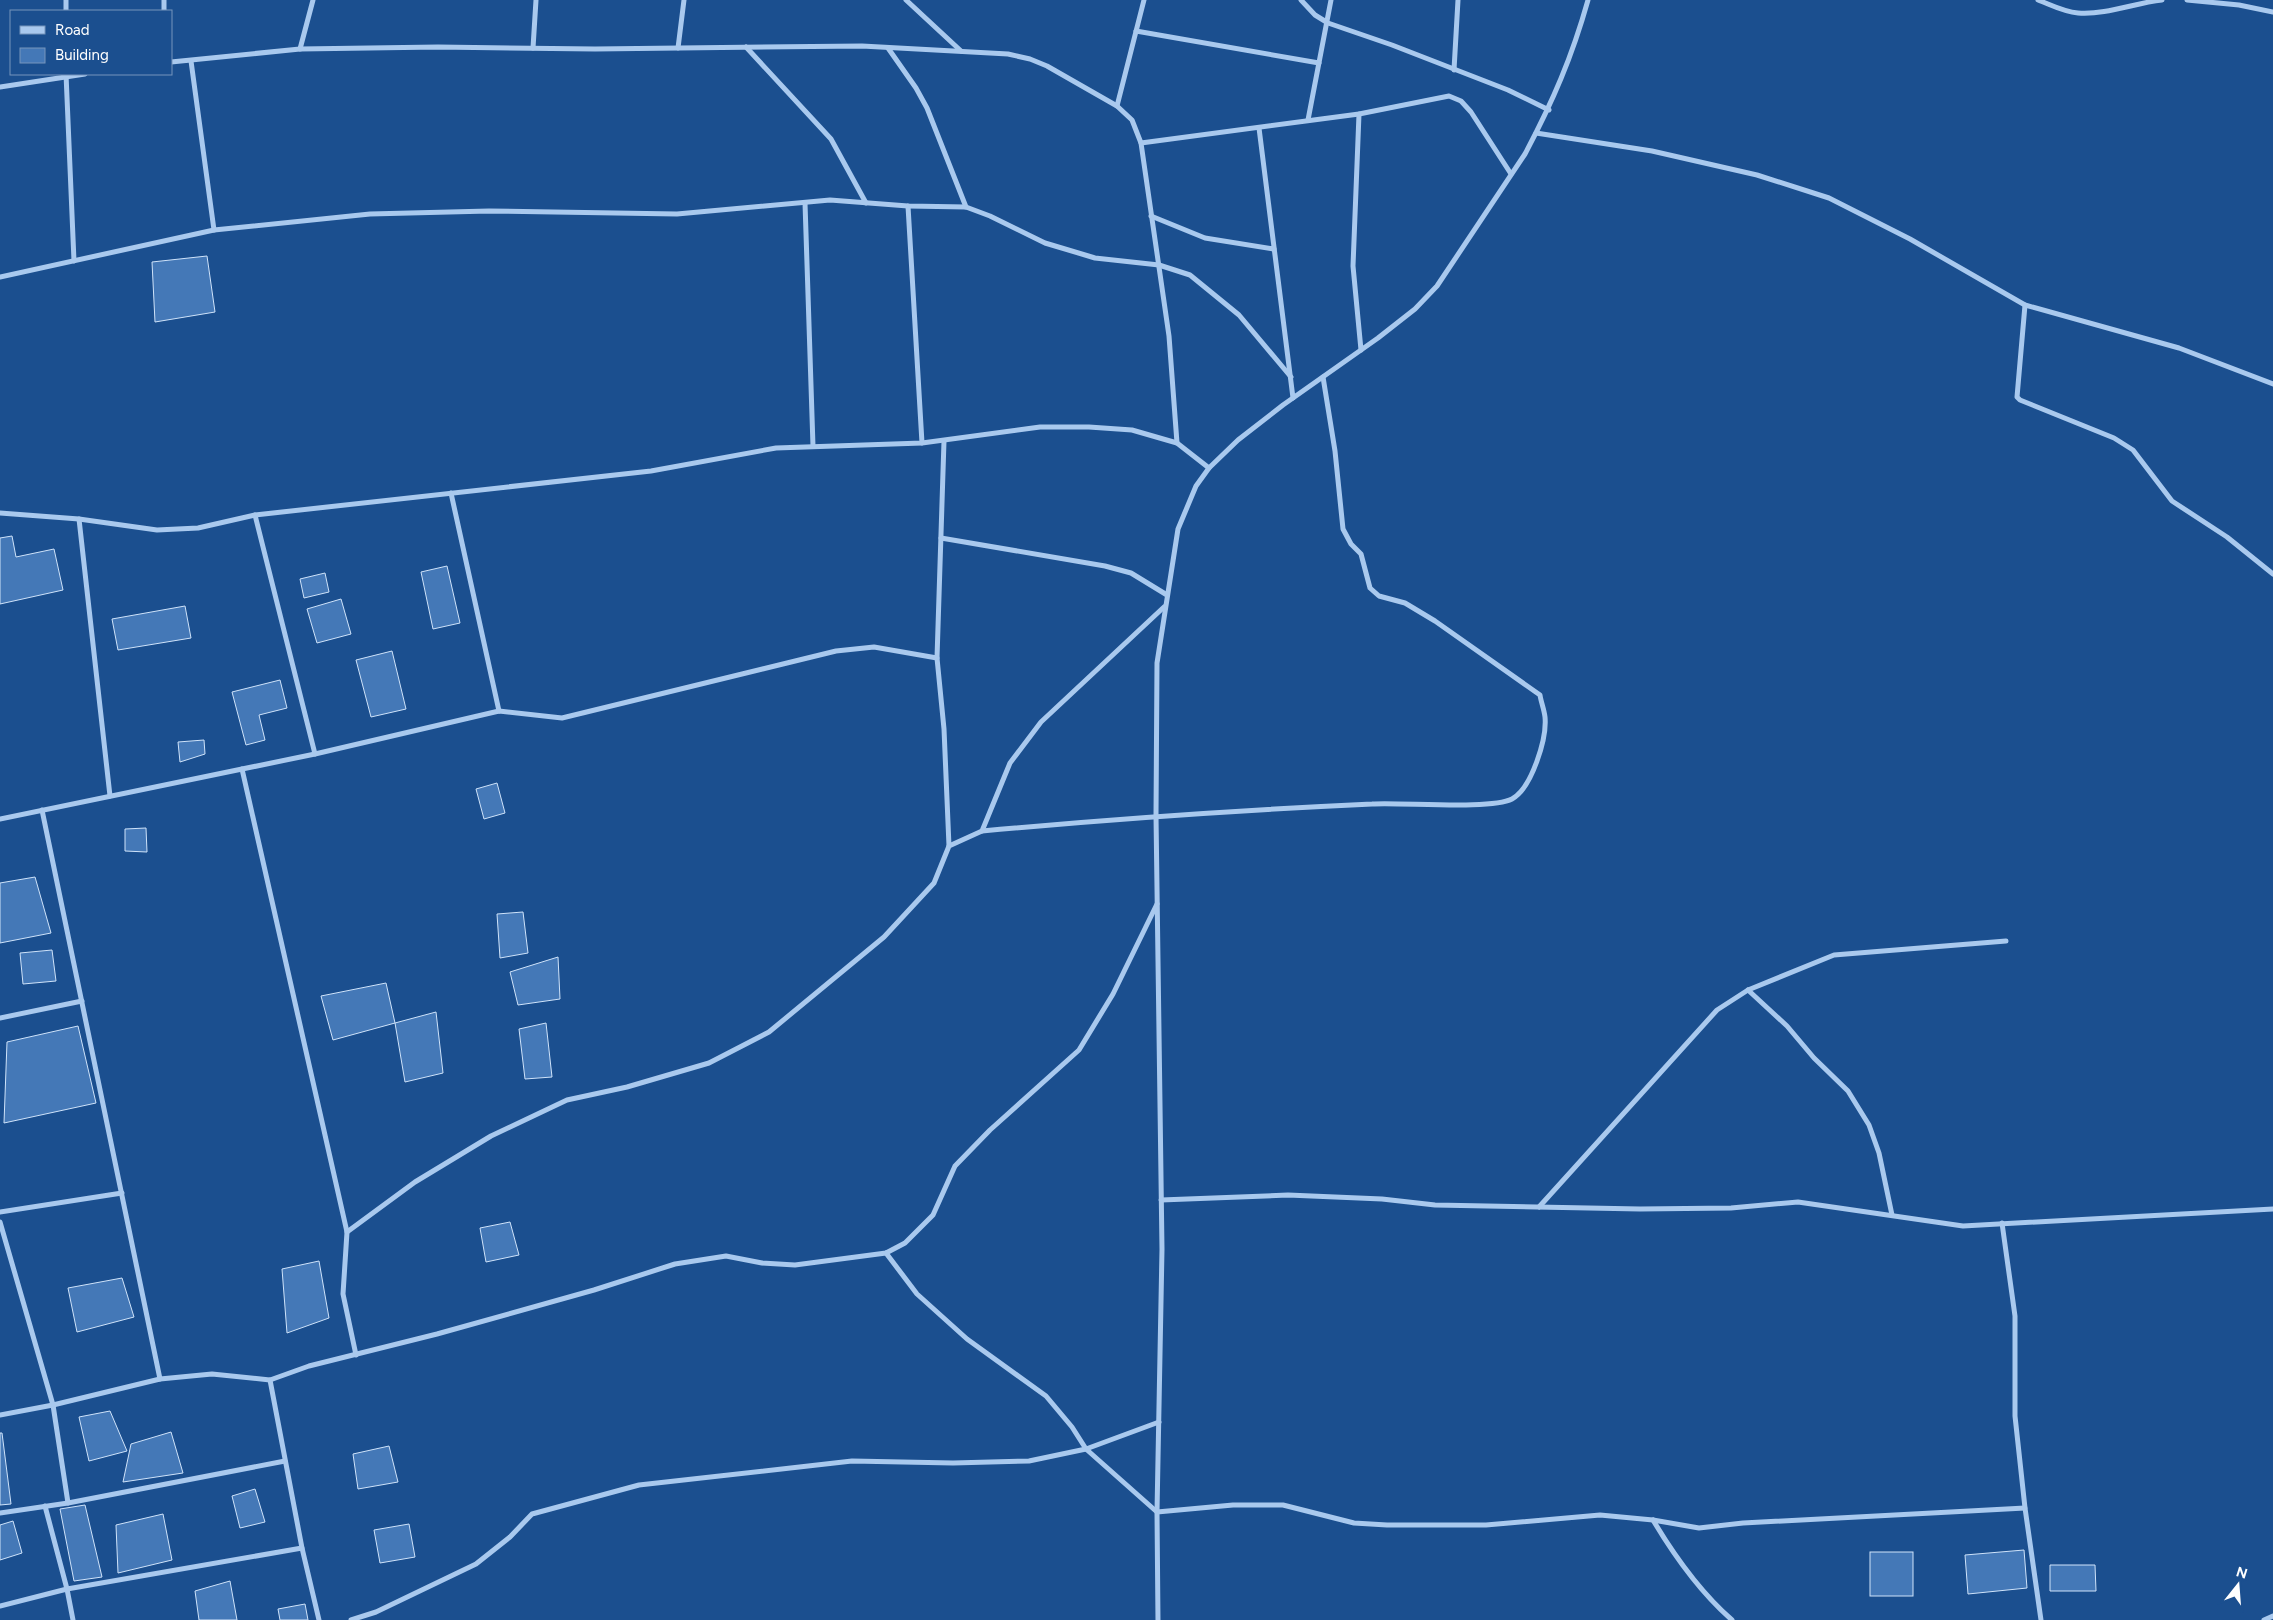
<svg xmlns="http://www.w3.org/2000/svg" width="2273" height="1620" font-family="Figtree,sans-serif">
	<rect width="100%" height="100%" fill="#1b4f8f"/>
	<g fill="#4478b7" stroke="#cfe3fa">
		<path d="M207,256L215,312L155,322L152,262Z"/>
		<path d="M12,536L16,557L54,549L63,590L0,604V538Z"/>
		<path d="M447,566L460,623L433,629L421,572Z"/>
		<path d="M325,573L329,592L304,598L300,579Z"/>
		<path d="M341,599L351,634L317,643L307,609Z"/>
		<path d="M185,606L191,638L118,650L112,619Z"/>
		<path d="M392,651L406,709L371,717L356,660Z"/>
		<path d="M280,680L287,708L259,715L265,740L246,745L232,692Z"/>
		<path d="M204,740L205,754L180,762L178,742Z"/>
		<path d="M497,783L505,813L484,819L476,789Z"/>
		<path d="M146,828L147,852L125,851V829Z"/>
		<path d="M35,877L51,933L0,943V883Z"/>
		<path d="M523,912L528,953L500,958L497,914Z"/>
		<path d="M52,950L56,981L23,984L20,953Z"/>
		<path d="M558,957L560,999L518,1005L510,972Z"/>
		<path d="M386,983L395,1023L333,1040L321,996Z"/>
		<path d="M436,1012L443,1073L405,1082L395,1023Z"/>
		<path d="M546,1023L552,1077L525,1079L519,1029Z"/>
		<path d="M78,1026L96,1103L4,1123L7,1042Z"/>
		<path d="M510,1222L519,1255L486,1262L480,1228Z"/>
		<path d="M319,1261L329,1318L287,1333L282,1269Z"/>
		<path d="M122,1278L134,1317L77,1332L68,1288Z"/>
		<path d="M110,1411L127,1451L89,1461L79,1417Z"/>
		<path d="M171,1432L183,1473L123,1482L131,1444Z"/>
		<path d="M0,1433H2L11,1504L0,1505Z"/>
		<path d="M389,1446L398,1482L358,1489L353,1454Z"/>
		<path d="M255,1489L265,1522L240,1528L232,1496Z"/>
		<path d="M85,1505L102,1577L74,1581L60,1509Z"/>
		<path d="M163,1514L172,1560L118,1573L116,1525Z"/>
		<path d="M13,1521L22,1553L0,1560V1525Z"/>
		<path d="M409,1524L415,1557L380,1563L374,1530Z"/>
		<path d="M2024,1550L2027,1588L1968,1594L1965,1555Z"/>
		<rect x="1870" y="1552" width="43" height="44"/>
		<path d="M2050,1565H2095L2096,1591H2050Z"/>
		<path d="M230,1581L237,1620H199L195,1591Z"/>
		<path d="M305,1604L308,1620H280L278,1609Z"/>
	</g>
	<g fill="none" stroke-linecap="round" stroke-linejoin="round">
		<g stroke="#a9c9ee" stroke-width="5">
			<path d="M164,0V11"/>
			<path d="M906,0L961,51"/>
			<path d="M1301,0L1315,15L1328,23L1392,45L1508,90L1549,110"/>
			<path d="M2038,0C2051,5 2064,12 2078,13C2107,15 2134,3 2162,0"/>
			<path d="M2187,0L2239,5L2273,12"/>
			<path d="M66,11V0"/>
			<path d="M1136,31L1319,63"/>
			<path d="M746,47L831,139L866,203"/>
			<path d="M533,48L536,0"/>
			<path d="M678,48L684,0"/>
			<path d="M888,48L916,88L927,108L966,207"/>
			<path d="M300,49L313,0"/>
			<path d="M191,61L214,230"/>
			<path d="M171,62L300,49L438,47L595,49L862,46L1008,54L1030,59L1047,66L1117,106L1132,120L1141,143L1169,336L1177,443"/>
			<path d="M1454,70L1458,0"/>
			<path d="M66,74L74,261"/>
			<path d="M0,87L85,74"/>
			<path d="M1117,106L1144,0"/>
			<path d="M1359,114L1353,266L1361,350"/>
			<path d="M1308,120L1331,0"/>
			<path d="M1259,128L1293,398"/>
			<path d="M1536,133L1652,151L1757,175L1829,198L1910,239L2025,305L2179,348L2273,384"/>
			<path d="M1141,143L1359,114L1449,96L1461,101L1471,112L1511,174"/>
			<path d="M805,203L813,446"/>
			<path d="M908,206L922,443"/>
			<path d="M1151,216L1205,238L1274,249"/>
			<path d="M0,277L214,230L370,214L489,211L677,214L830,200L908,206L966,207L990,216L1045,243L1095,258L1159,265L1190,275L1239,315L1291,377"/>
			<path d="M2025,305L2017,397L2020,400L2114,438L2133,450L2172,501L2227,537L2273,574"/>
			<path d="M944,441L937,658L944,729L949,846"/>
			<path d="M451,493L499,711"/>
			<path d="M0,513L79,519L157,530L198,528L255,515L651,471L776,448L922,443L1040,427H1089L1132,430L1177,443L1209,468"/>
			<path d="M255,515L315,754"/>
			<path d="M79,519L110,796"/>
			<path d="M941,538L1105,566L1131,573L1167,595"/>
			<path d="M242,769L347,1232L343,1294L356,1355"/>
			<path d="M42,810L160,1379"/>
			<path d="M0,819L315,754L499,711L562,718L836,651L874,647L937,658"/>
			<path d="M982,831C1112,819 1242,810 1372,804C1401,802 1491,810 1512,799C1532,788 1547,738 1545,717C1544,709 1541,702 1540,695L1435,621L1405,603L1379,596L1370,588L1361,554L1351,544L1343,529L1335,451L1323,377"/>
			<path d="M1748,990L1787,1026L1814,1058L1848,1091L1869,1125L1879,1153L1892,1215"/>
			<path d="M0,1018L82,1001"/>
			<path d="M1161,1200L1288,1195L1382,1199L1435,1205L1640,1209L1731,1208L1798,1202L1963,1226L2273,1209"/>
			<path d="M1539,1207L1717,1010L1748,990L1834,955L2006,941"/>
			<path d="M0,1212L122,1193"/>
			<path d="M0,1222L53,1405L68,1503"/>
			<path d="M2002,1223L2015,1316V1416L2025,1508L2041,1620"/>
			<path d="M347,1232L415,1182L491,1136L567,1100L627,1087L709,1063L769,1032L884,937L934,883L949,846L982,831L1010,763L1041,722L1164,607"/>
			<path d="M886,1253L917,1294L967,1339L1046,1396L1072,1427L1086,1449L1157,1512L1233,1505H1283L1354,1523L1387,1525H1486L1600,1515L1653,1520L1699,1528L1743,1523L2025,1508"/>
			<path d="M270,1380L302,1548L319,1620"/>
			<path d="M0,1415L53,1405L160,1379L212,1374L270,1380L309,1366L437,1334L594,1290L675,1264L726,1256L762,1263L795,1265L886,1253L905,1243L933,1215L955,1166L990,1130L1079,1050L1113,994L1157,904"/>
			<path d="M45,1506L67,1589L73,1620"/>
			<path d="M0,1513L68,1503L285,1461"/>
			<path d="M1653,1520C1675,1557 1700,1592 1732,1620"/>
			<path d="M0,1606L67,1589L302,1548"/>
			<path d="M351,1620L376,1612L476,1564L510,1537L532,1514L639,1485L852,1461L953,1463L1029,1461L1086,1449L1159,1422"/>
			<path d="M1158,1620L1157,1512L1162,1249L1156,816L1157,663L1178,529L1196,486L1209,468L1238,440L1283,405L1378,338L1415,309L1437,286L1525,154C1553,101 1572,57 1588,0"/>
			<path d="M2264,1620L2273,1616"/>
		</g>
	</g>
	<rect x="10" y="10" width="162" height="65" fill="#1b4f8f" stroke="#7695bc"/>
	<rect x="20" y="26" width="25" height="8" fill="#a9c9ee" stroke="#7695bc"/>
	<text x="55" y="35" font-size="15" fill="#ffffff">Road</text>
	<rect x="20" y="48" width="25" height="15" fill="#4478b7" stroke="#7695bc"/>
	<text x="55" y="60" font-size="15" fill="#ffffff">Building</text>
	<g transform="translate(2238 1585) rotate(17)" stroke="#1b4f8f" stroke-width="4" paint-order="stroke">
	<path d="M0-4L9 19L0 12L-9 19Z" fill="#ffffff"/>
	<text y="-8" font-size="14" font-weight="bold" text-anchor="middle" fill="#ffffff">N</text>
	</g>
</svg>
